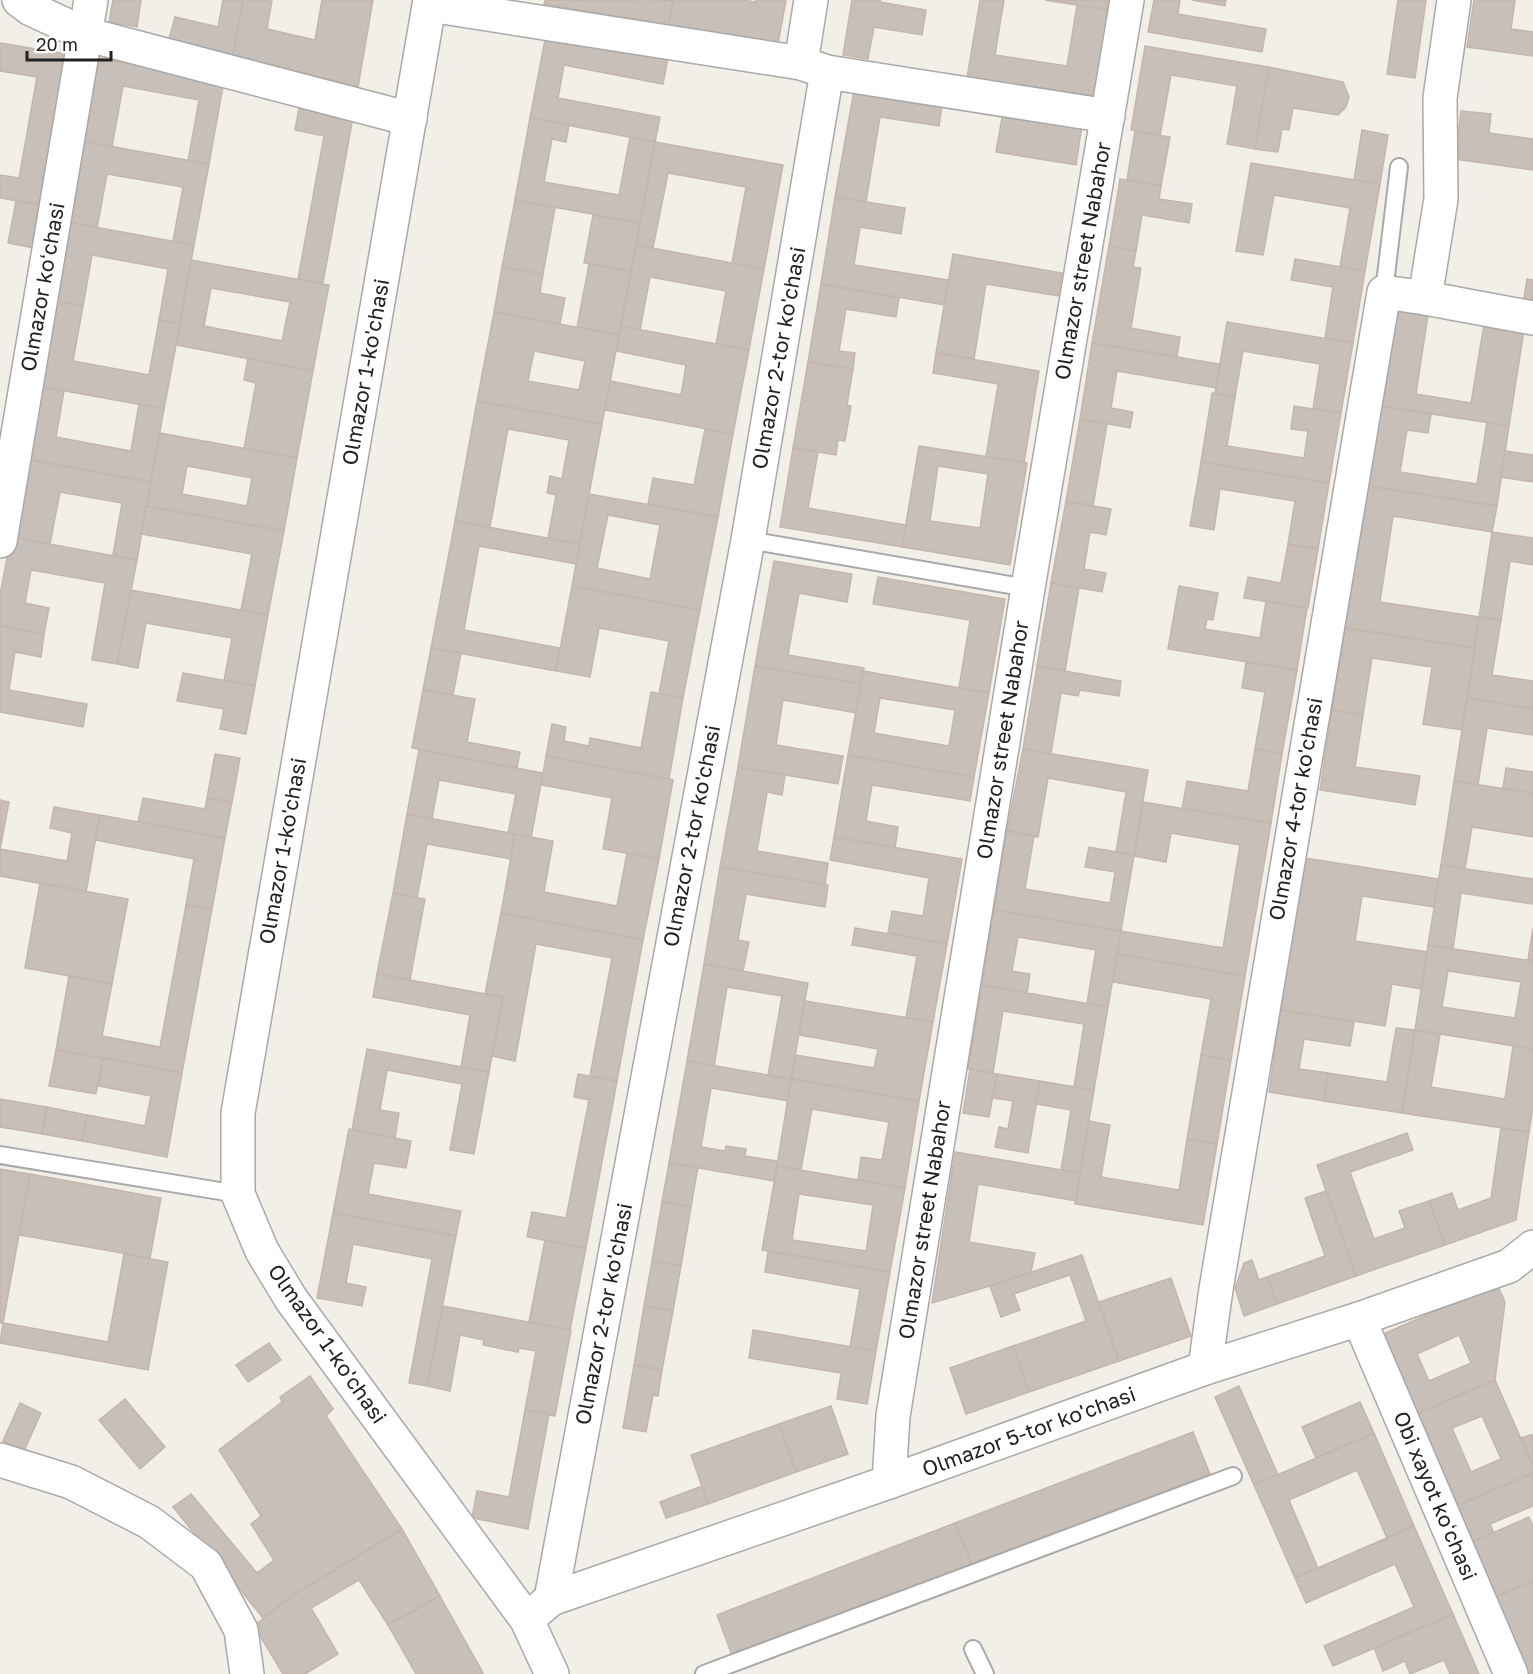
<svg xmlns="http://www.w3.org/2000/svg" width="1533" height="1674" font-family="'Golos Text',sans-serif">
	<rect width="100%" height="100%" fill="#f2efe9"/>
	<g fill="#c7bfb8" stroke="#c4b6ab" stroke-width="1.5" fill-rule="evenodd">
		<path d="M113,0H141L137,27L109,22Z"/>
		<path d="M223,0H243L233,56L169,39L175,17L218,27Z"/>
		<path d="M243,0H272L267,29L315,40L322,0H373L358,87L233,56Z"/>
		<path d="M545,0L650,1L673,0L669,25L544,4Z"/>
		<path d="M673,0H744L755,2L756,0H786L778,44L669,25Z"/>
		<path d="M852,0H880V2L926,10L922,35L874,27L868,59L843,55Z"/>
		<path d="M980,0H1004L995,55L1067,66L1077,5L1108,10L1096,96L1086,95L1085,97L967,78Z"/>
		<path d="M1045,0H1110L1108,10Z"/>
		<path d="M1154,0H1180L1178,14L1266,29L1262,52L1148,32Z"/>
		<path d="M1192,0H1226L1225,6Z"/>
		<path d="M1398,0H1426L1415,78L1387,74Z"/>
		<path d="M1474,0H1515L1511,29L1533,32V56L1467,47Z"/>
		<path d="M546,35L668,58L663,84L564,65L558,98L660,117L655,142L530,118Z"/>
		<path d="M0,43L67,54L41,205L0,198V175L19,178L37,77L0,71Z"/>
		<path d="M1145,46L1269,67L1255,149L1227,144L1237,86L1171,75L1160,136L1131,130Z"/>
		<path d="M98,58L224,81L209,164L188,161L199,100L123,86L112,147L82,141Z"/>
		<path d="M1269,67L1343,82L1349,97L1346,107L1338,115L1293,108L1289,130L1282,129L1278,152L1255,149Z"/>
		<path d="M855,85L943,99L939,126L880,117L866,202L835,197Z"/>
		<path d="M299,108L353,117L323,283L298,279L324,136L295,130Z"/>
		<path d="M1461,111L1491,114L1489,133L1533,139V170L1455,159Z"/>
		<path d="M1003,112L1082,125L1076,165L996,152Z"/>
		<path d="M530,118L569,125L566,142L552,139L544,182L619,195L630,137L655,142L640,223L515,200Z"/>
		<path d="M1362,130L1388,135L1380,184L1354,180Z"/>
		<path d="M1135,131L1170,137L1161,186L1127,180Z"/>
		<path d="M82,141L209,164L194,245L173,241L183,187L107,174L97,228L67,222Z"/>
		<path d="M655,142L783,165L764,269L732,263L746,187L668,173L653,248L636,245Z"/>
		<path d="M1251,163L1380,184L1365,271L1340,267L1350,208L1274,195L1263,255L1236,251Z"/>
		<path d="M1120,179L1161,186L1159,199L1192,204L1189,223L1142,215L1136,251L1109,246Z"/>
		<path d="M835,197L905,208L901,234L860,227L854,265L949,280L944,305L821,284Z"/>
		<path d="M515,200L555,208L543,274L502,267Z"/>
		<path d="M16,201L41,205L34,248L8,243Z"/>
		<path d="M593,215L640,223L631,271L584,263Z"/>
		<path d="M67,222L194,245L180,324L159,320L168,269L92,255L83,306L53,300Z"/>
		<path d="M636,245L764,269L749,350L716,344L726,291L650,277L640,330L621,326Z"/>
		<path d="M1109,246L1136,251L1133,267L1141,268L1131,328L1180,337L1177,357L1092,343Z"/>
		<path d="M953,254L1062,273L1058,296L986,284L974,359L936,353Z"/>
		<path d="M1295,259L1365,271L1353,343L1325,338L1333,287L1291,280Z"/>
		<path d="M191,260L329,285L313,371L176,345ZM211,288L290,302L282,341L204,326Z"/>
		<path d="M589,264L631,271L619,335L577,327Z"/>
		<path d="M502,267L543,274L540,293L565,298L560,324L494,312Z"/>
		<path d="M1527,279L1533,280V305L1523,304Z"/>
		<path d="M821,284L899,298L896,317L846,309L839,351L855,353L853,369L808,362Z"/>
		<path d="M53,300L83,306L73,361L149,375L159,320L180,324L164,409L37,386Z"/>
		<path d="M1395,310L1428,315L1416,394L1471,403L1484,324L1524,330L1509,426L1380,406Z"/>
		<path d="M494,312L619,335L602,424L477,401ZM534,351L585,361L579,390L528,381Z"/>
		<path d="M1227,322L1353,343L1341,413L1313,409L1320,364L1243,351L1235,397L1215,393Z"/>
		<path d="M621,326L749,350L733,434L605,410L610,381L681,395L686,365L616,351Z"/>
		<path d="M1092,343L1220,364L1216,388L1117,371L1111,408L1133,412L1130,428L1080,419Z"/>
		<path d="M936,353L1039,371L1024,463L986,457L998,384L933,373Z"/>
		<path d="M248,358L313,371L297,458L244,449L256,383L244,380Z"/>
		<path d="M808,362L853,369L847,405L851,406L845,441L838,440L836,455L793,448Z"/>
		<path d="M37,386L64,391L56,437L131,451L139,404L164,409L151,482L25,459Z"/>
		<path d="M1212,393L1235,397L1227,446L1304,458L1308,431L1291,429L1294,406L1341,413L1329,483L1201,462Z"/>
		<path d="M477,401L602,424L580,544L548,538L556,495L547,493L550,476L562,479L569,440L508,429L490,527L455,521Z"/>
		<path d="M1380,406L1431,414L1428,433L1407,430L1400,472L1477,484L1487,422L1509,426L1497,506L1367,486Z"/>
		<path d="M1080,419L1107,424L1093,506L1066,501Z"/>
		<path d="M705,429L733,434L718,517L648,504L653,478L694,485Z"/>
		<path d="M160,433L297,458L284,531L146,506ZM187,466L252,478L247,506L182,494Z"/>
		<path d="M919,446L1027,463L1010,565L902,547ZM938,466L988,474L980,528L930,521Z"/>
		<path d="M793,448L818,452L808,508L906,525L902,547L780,527Z"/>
		<path d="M1505,451L1533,455V482L1501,477Z"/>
		<path d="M25,459L151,482L137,560L113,555L122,503L60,492L50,544L11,537Z"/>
		<path d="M1201,462L1329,483L1318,549L1288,544L1295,501L1220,489L1214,530L1190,526Z"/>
		<path d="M1367,486L1497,506L1492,532L1393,516L1380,602L1479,617L1475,648L1345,628Z"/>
		<path d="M589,494L718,517L700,610L572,586ZM608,515L660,525L650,579L597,568Z"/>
		<path d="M1066,501L1111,509L1106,535L1090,532L1084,569L1106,573L1102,592L1051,583Z"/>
		<path d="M146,506L284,531L268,615L241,610L252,554L141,534Z"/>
		<path d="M455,521L580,544L576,564L479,546L464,630L560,648L556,671L431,648Z"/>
		<path d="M1492,532L1533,538V565L1510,561L1501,620L1479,617Z"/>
		<path d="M11,537L137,560L117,664L92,660L105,583L31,570L25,603L49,608L44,634L0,626V595Z"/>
		<path d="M1288,544L1318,549L1308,608L1244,598L1248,577L1281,583Z"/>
		<path d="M774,561L852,574L847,602L799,593L788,655L864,668L861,684L755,666Z"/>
		<path d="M878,577L1005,599L989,693L959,688L970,620L873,604Z"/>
		<path d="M1051,583L1079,588L1065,671L1037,666Z"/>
		<path d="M572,586L700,610L683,698L659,694L669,641L599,628L590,677L556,671Z"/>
		<path d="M1179,586L1218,593L1213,620L1207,619L1205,629L1260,638L1266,601L1307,608L1297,670L1168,649Z"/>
		<path d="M131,590L268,615L255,686L224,681L232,638L146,623L138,668L117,664Z"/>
		<path d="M1479,617L1501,620L1492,675L1533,681V709L1467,698Z"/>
		<path d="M0,626L44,634L41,657L15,652L9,690L87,704L83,727L0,712Z"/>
		<path d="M1345,628L1475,648L1462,730L1423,724L1432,667L1372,658L1363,715L1332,710Z"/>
		<path d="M431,648L461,653L453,695L423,690Z"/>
		<path d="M1246,662L1297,670L1282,754L1255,749L1265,692L1242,688Z"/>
		<path d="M755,666L861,684L856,713L783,700L776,745L843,756L838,784L738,767Z"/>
		<path d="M1037,666L1121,681L1119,696L1080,690L1078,696L1061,693L1051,754L1023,749Z"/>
		<path d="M863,671L989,693L974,777L848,755ZM880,698L955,710L949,746L874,733Z"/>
		<path d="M183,673L255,686L246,734L220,729L224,709L177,701Z"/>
		<path d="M423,690L475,699L467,742L520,752L517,768L412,748Z"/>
		<path d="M651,692L683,698L669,779L673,780L546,756L552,724L566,727L564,741L589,746L590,738L641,748Z"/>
		<path d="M1467,698L1533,709V735L1487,728L1478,785L1454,781Z"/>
		<path d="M1332,710L1363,715L1355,767L1420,776L1415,805L1320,790Z"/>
		<path d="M1023,749L1148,770L1134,855L1116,852L1126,792L1048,778L1038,837L1007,831Z"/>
		<path d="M1255,749L1282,754L1271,823L1182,809L1187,781L1248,791Z"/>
		<path d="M419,750L543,773L531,838L508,833L516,794L439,780L432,819L407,814Z"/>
		<path d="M215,754L240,758L232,802L207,798Z"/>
		<path d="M848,755L974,777L970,801L872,785L866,821L898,827L895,848L834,837Z"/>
		<path d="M546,756L673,780L659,859L603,849L612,798L541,785Z"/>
		<path d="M738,767L785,775L782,795L767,792L757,851L828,863L825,885L720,867Z"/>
		<path d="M1506,768L1533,772V793L1503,788Z"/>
		<path d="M1454,781L1533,793V837L1472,827L1465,869L1441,865Z"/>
		<path d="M143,798L205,809L207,798L232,802L225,838L138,822Z"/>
		<path d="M0,800L9,802L0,849Z"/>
		<path d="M1143,802L1271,823L1245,976L1117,954L1121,931L1223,948L1240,845L1171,833L1166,862L1134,856Z"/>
		<path d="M54,807L100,815L86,892L0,876V849L67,861L72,833L50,828Z"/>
		<path d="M407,814L515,834L511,859L427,844L417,898L393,893Z"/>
		<path d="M100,815L225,838L212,909L186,905L194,859L95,840Z"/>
		<path d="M1007,831L1034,836L1025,889L1110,903L1115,872L1085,867L1089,847L1134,855L1121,931L994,910Z"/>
		<path d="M515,834L553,841L544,892L617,906L627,853L659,859L643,940L501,913Z"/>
		<path d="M834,837L962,859L947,944L888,933L892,911L923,916L929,878L830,860Z"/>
		<path d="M1305,858L1439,879L1434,907L1362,896L1355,941L1427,952L1421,989L1392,984L1385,1026L1281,1010Z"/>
		<path d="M1441,865L1533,879V904L1461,893L1453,949L1428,945Z"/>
		<path d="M720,867L828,885L825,907L746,894L738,940L749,942L743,971L704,964Z"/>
		<path d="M40,883L128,899L112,984L25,968Z"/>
		<path d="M393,893L425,899L410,980L377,974Z"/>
		<path d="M186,905L212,909L182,1073L56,1050L69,976L112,984L102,1036L160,1047Z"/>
		<path d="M994,910L1121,931L1108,1007L1087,1003L1096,950L1018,937L1012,971L1030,974L1027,993L982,985Z"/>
		<path d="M501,913L643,940L617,1081L590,1076L612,958L536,944L515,1061L492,1056L503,997L485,994Z"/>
		<path d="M855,928L947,944L933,1022L906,1018L917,956L852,945Z"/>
		<path d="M1533,928V961L1528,960Z"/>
		<path d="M1428,945L1533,961V1049L1415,1030ZM1448,971L1521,982L1515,1018L1442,1007Z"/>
		<path d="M1117,954L1245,976L1231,1060L1201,1055L1211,999L1113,982Z"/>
		<path d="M704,964L808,983L791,1079L768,1075L782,996L727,987L714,1066L687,1061Z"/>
		<path d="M377,974L503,997L489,1072L461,1067L470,1015L373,997Z"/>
		<path d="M982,985L1108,1007L1094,1090L1074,1087L1084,1024L1003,1011L993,1073L968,1069Z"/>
		<path d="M805,1001L933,1022L919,1101L791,1079L796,1055L874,1068L878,1049L799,1035Z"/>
		<path d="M1281,1010L1354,1022L1350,1046L1304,1039L1299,1069L1328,1073L1324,1101L1269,1092Z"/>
		<path d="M1396,1028L1415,1030L1402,1113L1324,1101L1328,1073L1387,1082Z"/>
		<path d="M1415,1030L1440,1035L1431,1087L1505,1099L1513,1046L1533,1049V1107L1529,1132L1402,1113Z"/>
		<path d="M367,1049L489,1072L474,1154L450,1150L462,1084L387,1070L380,1110L399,1113L395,1138L352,1130Z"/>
		<path d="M56,1050L103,1058L96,1094L49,1086Z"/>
		<path d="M1201,1055L1231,1060L1217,1144L1187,1139Z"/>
		<path d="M103,1058L182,1073L167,1157L82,1141L87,1115L145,1126L151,1096L98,1086Z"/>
		<path d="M687,1061L791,1079L788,1101L711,1088L701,1147L725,1151L726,1146L746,1149L745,1156L777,1161L774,1181L669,1163Z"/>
		<path d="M970,1069L997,1074L989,1117L963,1113Z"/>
		<path d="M578,1074L617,1081L586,1248L527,1237L532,1212L566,1218L589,1100L574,1097Z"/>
		<path d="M997,1074L1040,1081L1028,1153L995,1147L999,1127L1008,1129L1013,1101L993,1098Z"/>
		<path d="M791,1079L919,1101L905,1188L858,1180L861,1157L882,1160L889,1122L812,1109L801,1170L777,1166Z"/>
		<path d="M1040,1081L1094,1090L1080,1173L1061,1170L1071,1110L1036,1104Z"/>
		<path d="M0,1099L47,1107L42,1134L0,1127Z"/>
		<path d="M47,1107L87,1115L82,1141L42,1134Z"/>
		<path d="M1089,1121L1110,1125L1101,1177L1179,1190L1187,1139L1217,1144L1203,1225L1075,1204Z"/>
		<path d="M1501,1128L1529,1132L1516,1220L1445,1245L1429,1201L1452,1193L1458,1210L1491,1198Z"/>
		<path d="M349,1129L411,1141L406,1168L374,1163L368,1194L461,1211L456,1236L333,1213Z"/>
		<path d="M1407,1133L1413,1150L1350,1172L1374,1239L1405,1228L1399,1211L1429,1201L1445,1245L1356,1276L1317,1165Z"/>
		<path d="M955,1152L1080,1173L1076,1201L978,1184L969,1242L1035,1253L1031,1272L990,1286L932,1303Z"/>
		<path d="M669,1163L698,1167L691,1207L662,1202Z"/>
		<path d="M777,1166L905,1188L890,1272L762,1250ZM799,1194L873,1205L866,1251L792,1240Z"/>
		<path d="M0,1169L30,1174L3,1323H0Z"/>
		<path d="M30,1174L161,1198L150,1258L19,1235Z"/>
		<path d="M1326,1191L1356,1276L1277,1304L1267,1277L1325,1256L1305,1198Z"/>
		<path d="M662,1202L691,1207L681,1266L652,1261Z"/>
		<path d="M333,1213L456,1236L427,1386L409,1383L432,1259L353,1244L346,1283L366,1287L362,1306L317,1298Z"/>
		<path d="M545,1240L586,1248L570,1330L529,1322Z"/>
		<path d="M768,1251L890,1272L876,1351L850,1347L860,1289L765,1272Z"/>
		<path d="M124,1254L168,1262L148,1370L0,1343L3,1323L108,1342Z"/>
		<path d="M1082,1255L1119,1361L1029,1392L1013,1346L1086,1321L1070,1275L1014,1294L1020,1310L1001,1317L990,1286Z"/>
		<path d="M1252,1260L1259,1280L1267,1277L1277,1304L1244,1316L1235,1288L1244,1263Z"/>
		<path d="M652,1261L681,1266L673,1311L644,1306Z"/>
		<path d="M1171,1278L1191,1336L1119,1361L1099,1302Z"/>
		<path d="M1497,1284L1505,1302L1495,1380L1414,1415L1379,1336ZM1459,1335L1471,1363L1429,1381L1417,1354Z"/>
		<path d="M443,1306L571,1330L555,1416L525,1410L536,1351L519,1348L518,1352L483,1345L484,1340L460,1335L450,1391L427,1386Z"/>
		<path d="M644,1306L673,1311L662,1370L634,1365Z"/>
		<path d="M753,1330L876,1351L867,1404L837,1399L841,1373L749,1358Z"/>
		<path d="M269,1343L281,1360L248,1382L236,1365Z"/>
		<path d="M1013,1346L1029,1392L966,1414L950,1368Z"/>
		<path d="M634,1365L662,1370L658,1396L653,1395L646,1432L623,1428Z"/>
		<path d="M310,1376L333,1409L326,1416L402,1529L292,1596L263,1618L173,1507L191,1494L257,1573L274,1560L251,1524L261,1516L219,1450L282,1402L280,1397Z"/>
		<path d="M1495,1380L1533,1466V1473L1454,1507L1414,1415ZM1482,1416L1501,1459L1471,1472L1452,1428Z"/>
		<path d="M1239,1386L1278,1475L1254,1485L1215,1397Z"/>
		<path d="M125,1399L165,1447L140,1469L99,1420Z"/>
		<path d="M1360,1402L1374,1433L1316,1458L1302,1427Z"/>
		<path d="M20,1403L41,1413L24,1451L3,1441Z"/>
		<path d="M831,1406L848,1454L796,1472L779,1424Z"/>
		<path d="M525,1410L549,1414L528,1529L472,1518L477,1491L509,1497Z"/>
		<path d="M779,1424L796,1472L708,1504L691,1455Z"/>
		<path d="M1193,1432L1210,1474L972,1565L955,1523Z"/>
		<path d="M1374,1433L1414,1526L1387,1538L1357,1470L1289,1500L1318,1568L1295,1578L1254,1485Z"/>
		<path d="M1530,1435H1533V1466L1521,1438Z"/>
		<path d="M1533,1473V1506L1490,1524L1494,1533L1470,1543L1454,1507Z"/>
		<path d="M702,1486L708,1504L666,1518L660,1502Z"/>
		<path d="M1529,1517L1533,1526V1581L1494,1598L1470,1543Z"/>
		<path d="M955,1523L972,1565L733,1658L717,1615Z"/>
		<path d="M1414,1526L1453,1614L1333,1666L1324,1646L1414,1607L1395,1564L1306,1603L1295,1578Z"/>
		<path d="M402,1529L440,1596L388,1625L359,1580L311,1608L338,1654L305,1674H283L254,1626L292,1596Z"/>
		<path d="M1533,1581V1674H1527L1494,1598Z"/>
		<path d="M440,1596L483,1673L481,1674H416L388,1625Z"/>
		<path d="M1453,1614L1479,1674H1450L1444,1660L1410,1674L1405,1661L1383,1671L1374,1648Z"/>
	</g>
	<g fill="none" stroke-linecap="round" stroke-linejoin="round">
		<defs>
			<g id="lane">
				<path d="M1384,292L1399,167"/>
				<path d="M748,540L1028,588"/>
				<path d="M0,1155L238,1194"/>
				<path d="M973,1649L985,1674"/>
				<path d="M704,1674L1233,1476"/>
			</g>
			<g id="street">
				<path d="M19,0L31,9L85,34L410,119"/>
				<path d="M430,0L238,1113V1194L262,1251L291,1299L527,1620L552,1674"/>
				<path d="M430,5L801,63L827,72L1108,116"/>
				<path d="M801,63L811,0"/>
				<path d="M1425,298L1441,199L1440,98L1454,0"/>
				<path d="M0,541L91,0"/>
				<path d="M1359,1319L1511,1674"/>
				<path d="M1205,1368L1216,1289L1384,292L1425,298L1533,318"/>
				<path d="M0,1460L71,1482L149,1522L206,1565L241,1630L247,1674"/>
				<path d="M889,1482L893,1416L1028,588L1127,0"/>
				<path d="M551,1599L748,540L827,72"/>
				<path d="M537,1611L551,1599L889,1482L1205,1368L1359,1319L1509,1266L1533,1247"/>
			</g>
		</defs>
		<use href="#lane" stroke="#a9a9a9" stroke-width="20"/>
		<use href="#street" stroke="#a9a9a9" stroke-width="36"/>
		<use href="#lane" stroke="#fff" stroke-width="16"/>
		<use href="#street" stroke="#fff" stroke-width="33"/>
	</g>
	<g text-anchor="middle" stroke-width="4.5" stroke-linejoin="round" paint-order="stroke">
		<g font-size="21" fill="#222" stroke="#fff">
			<text transform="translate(1083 261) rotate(-80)" y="7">Olmazor street Nabahor</text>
			<text transform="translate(43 287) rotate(-80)" y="7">Olmazor koʻchasi</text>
			<text transform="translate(779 358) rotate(-80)" y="7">Olmazor 2-tor ko'chasi</text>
			<text transform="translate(366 372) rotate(-80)" y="7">Olmazor 1-ko'chasi</text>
			<text transform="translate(1003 740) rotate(-81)" y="7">Olmazor street Nabahor</text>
			<text transform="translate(1296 809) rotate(-80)" y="7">Olmazor 4-tor ko'chasi</text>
			<text transform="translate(692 836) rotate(-79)" y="7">Olmazor 2-tor ko'chasi</text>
			<text transform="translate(283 851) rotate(-80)" y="7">Olmazor 1-ko'chasi</text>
			<text transform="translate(925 1220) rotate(-81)" y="7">Olmazor street Nabahor</text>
			<text transform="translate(604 1314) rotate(-79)" y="7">Olmazor 2-tor ko'chasi</text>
			<text transform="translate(327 1344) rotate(55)" y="7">Olmazor 1-ko'chasi</text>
			<text transform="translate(1029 1432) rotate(-20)" y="7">Olmazor 5-tor ko'chasi</text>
			<text transform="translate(1435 1496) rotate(67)" y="7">Obi xayot koʻchasi</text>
		</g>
	</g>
	<path d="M27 51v9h84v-9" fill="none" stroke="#222222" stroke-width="3"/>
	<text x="36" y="51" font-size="18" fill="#222222" stroke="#ffffff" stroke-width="4.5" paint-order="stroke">20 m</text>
</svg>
